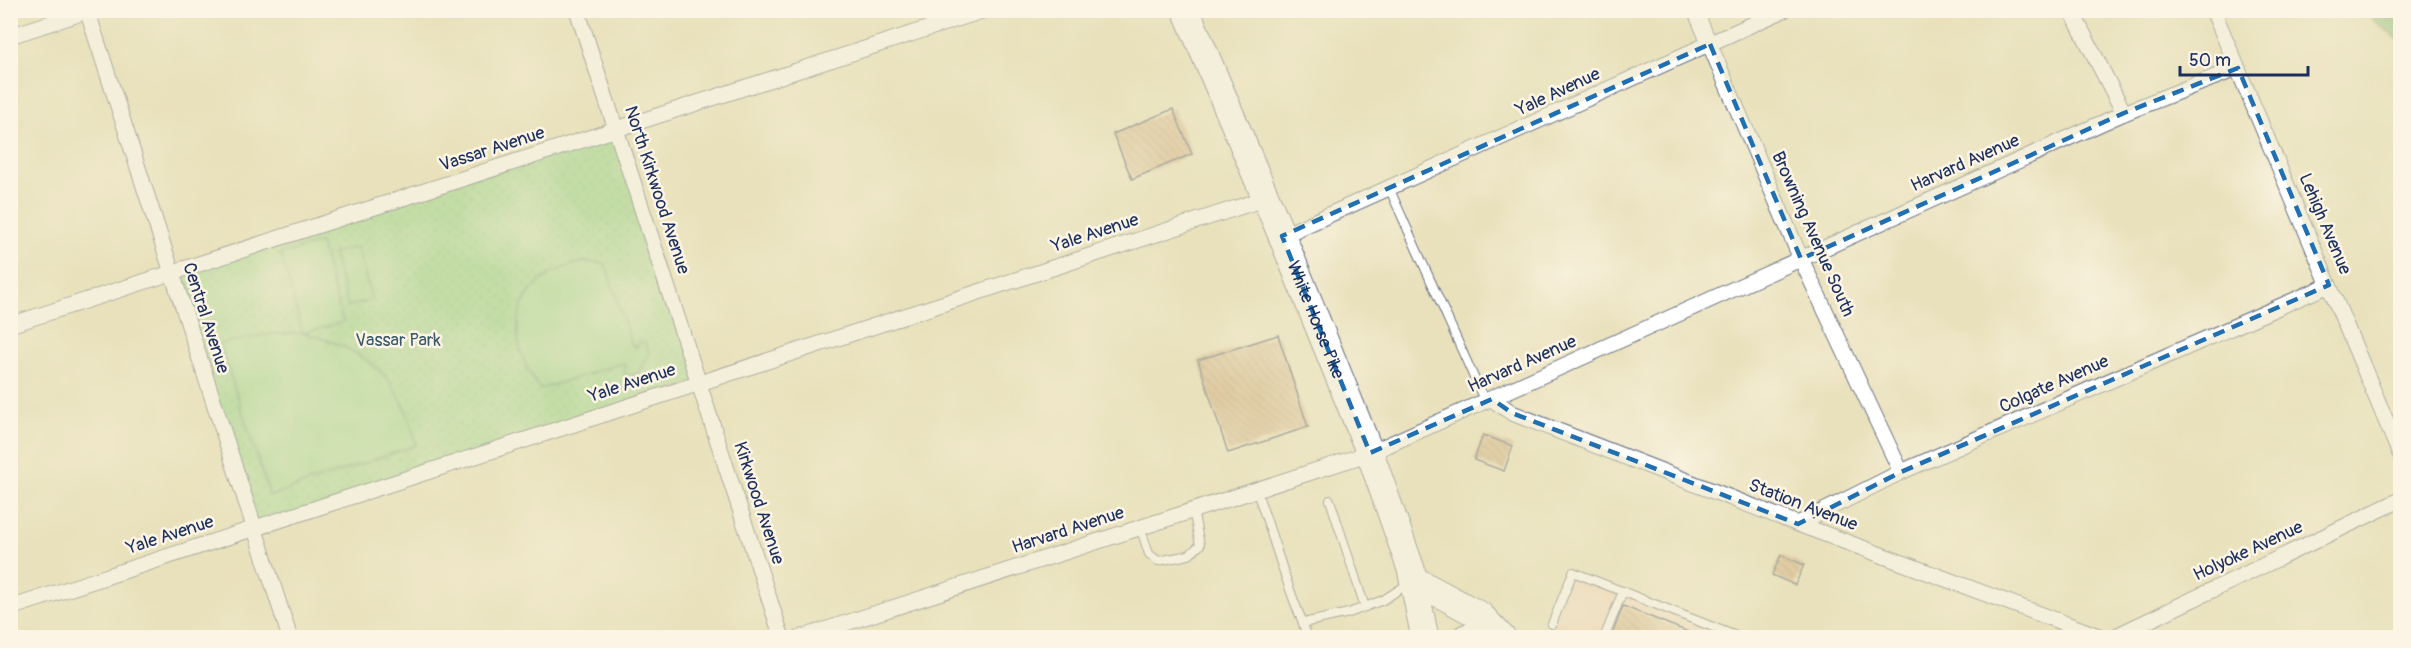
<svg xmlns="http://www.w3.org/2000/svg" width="2411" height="648" font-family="Pangolin,sans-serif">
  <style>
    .built { fill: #f3d4bf }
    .grass { fill: url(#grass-dots); stroke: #588376; stroke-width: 1.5 }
    .forest { fill: url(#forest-crowns); stroke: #4a746c; stroke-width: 1.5 }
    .pitch { fill: #95d78e; stroke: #588376; stroke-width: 1.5 }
    .building { fill: url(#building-back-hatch) }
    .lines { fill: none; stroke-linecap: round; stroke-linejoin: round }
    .lane-casing { stroke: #636d7f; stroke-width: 10 }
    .street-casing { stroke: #636d7f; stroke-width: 17 }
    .highway-casing { stroke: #636d7f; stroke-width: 29 }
    .lane { stroke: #fff; stroke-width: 8 }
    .street { stroke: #fff; stroke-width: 15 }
    .highway { stroke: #fff; stroke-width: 27 }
    .marked { fill: none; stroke: #1f6fb2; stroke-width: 4.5; stroke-dasharray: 12 8; stroke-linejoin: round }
    .labels { text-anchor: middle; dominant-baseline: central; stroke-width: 5; stroke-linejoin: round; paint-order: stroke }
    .street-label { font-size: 18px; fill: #1b2f5e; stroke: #fcf5e5 }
    .park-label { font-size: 18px; fill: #3a596a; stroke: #fcf5e5 }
  </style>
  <defs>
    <pattern id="grass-dots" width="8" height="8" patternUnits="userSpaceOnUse" patternTransform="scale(1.5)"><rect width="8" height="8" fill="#95d78e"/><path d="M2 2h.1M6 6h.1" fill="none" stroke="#80b97d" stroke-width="1.8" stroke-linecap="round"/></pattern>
    <pattern id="forest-crowns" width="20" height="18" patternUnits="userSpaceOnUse" patternTransform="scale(1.5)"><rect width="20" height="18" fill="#78b879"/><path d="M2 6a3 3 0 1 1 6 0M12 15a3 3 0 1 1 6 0" fill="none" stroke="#629666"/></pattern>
    <pattern id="building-back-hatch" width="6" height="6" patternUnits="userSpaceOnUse" patternTransform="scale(1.5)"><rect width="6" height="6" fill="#d5b184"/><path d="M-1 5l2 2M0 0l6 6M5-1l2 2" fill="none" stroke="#ac906f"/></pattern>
  </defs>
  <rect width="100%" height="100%" fill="#fcf5e5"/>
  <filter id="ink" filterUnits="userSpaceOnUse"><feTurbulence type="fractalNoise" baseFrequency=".0167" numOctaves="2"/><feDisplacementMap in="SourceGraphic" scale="12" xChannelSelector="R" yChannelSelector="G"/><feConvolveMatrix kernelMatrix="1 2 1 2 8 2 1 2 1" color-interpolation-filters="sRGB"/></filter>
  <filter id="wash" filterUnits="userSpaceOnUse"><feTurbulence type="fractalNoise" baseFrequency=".008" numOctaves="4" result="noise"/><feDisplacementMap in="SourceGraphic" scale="24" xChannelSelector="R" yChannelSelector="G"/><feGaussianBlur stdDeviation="1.35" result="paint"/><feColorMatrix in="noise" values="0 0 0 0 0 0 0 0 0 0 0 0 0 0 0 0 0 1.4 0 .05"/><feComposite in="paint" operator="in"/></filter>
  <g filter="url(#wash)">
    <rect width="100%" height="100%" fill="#e9e1bc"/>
    <polygon class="built" points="1573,572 1741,638 1535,638 1552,624"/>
    <polygon class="grass" points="616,129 699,381 255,527 170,273"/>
    <polygon class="forest" points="2362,11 2400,11 2400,41"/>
    <g class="pitch">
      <path d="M320 243 343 322 304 333C368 350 403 378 416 445L270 496 220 344 270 334 303 333 281 254Z"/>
      <polygon points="357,247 372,300 348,306 333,253"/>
      <path d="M583 262 605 263 632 345 636 348 640 342H645L649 354 637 374 624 375 626 367 623 363 540 389C500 335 513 277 583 262Z"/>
    </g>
    <g id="blocks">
      <g class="building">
        <polygon points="1173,109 1192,154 1132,179 1113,134"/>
        <polygon points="1278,335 1308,427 1228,453 1198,360"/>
        <polygon points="1483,435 1513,446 1504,471 1474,460"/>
        <polygon points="1781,555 1804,565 1795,585 1772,575"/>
        <polygon points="1623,606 1701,637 1700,638 1611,638"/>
      </g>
    </g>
  </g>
  <g filter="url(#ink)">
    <use href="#blocks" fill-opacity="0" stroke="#636d7f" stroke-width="1.5"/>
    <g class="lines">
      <defs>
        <g id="lane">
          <polyline points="1390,190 1485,402"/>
          <path d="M1256 490C1273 534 1284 580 1303 623L1349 613 1383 600 1408 584"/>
          <polyline points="1330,500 1365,607"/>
          <polyline points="1140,527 1149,554 1158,561 1189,555 1200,545 1193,510"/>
          <polyline points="1303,623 1307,638"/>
          <polyline points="1552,624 1573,572 1741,638"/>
          <polyline points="1604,638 1623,591"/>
        </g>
        <g id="street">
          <polyline points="87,10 290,638"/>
          <polyline points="577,10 782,638"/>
          <polyline points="1695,10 1801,259 1901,472"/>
          <polyline points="2071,10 2124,113"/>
          <polyline points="2213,10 2400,454"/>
          <polyline points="10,36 91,10"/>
          <polyline points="1282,236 1784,10"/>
          <polyline points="10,325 985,10"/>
          <polyline points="1492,399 1512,413 1798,524 2104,638"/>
          <polyline points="1798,524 1901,472 2329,285"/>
          <polyline points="10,608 1267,198"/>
          <polyline points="800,638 1370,453 2124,113 2238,68"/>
          <polyline points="2112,638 2400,500"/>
        </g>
        <g id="highway">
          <path id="s1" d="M1186 10 1282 236 1370 453 1411 569 1425 638"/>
          <polyline points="1414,580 1481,616 1502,638"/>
          <polyline points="1466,638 1476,635 1496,638"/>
        </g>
      </defs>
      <use href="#lane" class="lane-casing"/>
      <use href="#street" class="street-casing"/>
      <use href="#highway" class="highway-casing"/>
      <use href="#lane" class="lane"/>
      <use href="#street" class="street"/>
      <use href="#highway" class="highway"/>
    </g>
  </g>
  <path d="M0 0H2411V648H0ZM1710 44 1801 259 2124 113 2238 68 2329 285 1901 472 1798 524 1512 413 1492 399 1370 453 1282 236Z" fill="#e9e1bc" fill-opacity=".55" fill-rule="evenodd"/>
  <path class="marked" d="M1710 44 1801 259 2124 113 2238 68 2329 285 1901 472 1798 524 1512 413 1492 399 1370 453 1282 236Z"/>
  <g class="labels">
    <g class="street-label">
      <text transform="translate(1558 92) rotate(-25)">Yale Avenue</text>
      <text transform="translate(492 149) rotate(-18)">Vassar Avenue</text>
      <text transform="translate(1965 163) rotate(-24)">Harvard Avenue</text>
      <text transform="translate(657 190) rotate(72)">North Kirkwood Avenue</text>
      <text transform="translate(2325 224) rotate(67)">Lehigh Avenue</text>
      <text transform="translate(1095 233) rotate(-18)">Yale Avenue</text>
      <text transform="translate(1813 234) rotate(66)">Browning Avenue South</text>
      <text transform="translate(206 318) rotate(72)">Central Avenue</text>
      <text stroke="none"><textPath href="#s1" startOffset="336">White Horse Pike</textPath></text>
      <text transform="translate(1522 364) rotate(-24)">Harvard Avenue</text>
      <text transform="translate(632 383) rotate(-18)">Yale Avenue</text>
      <text transform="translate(2054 384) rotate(-24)">Colgate Avenue</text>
      <text transform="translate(759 503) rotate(72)">Kirkwood Avenue</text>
      <text transform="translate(1803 505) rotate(21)">Station Avenue</text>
      <text transform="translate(1068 530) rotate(-18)">Harvard Avenue</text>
      <text transform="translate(170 535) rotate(-18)">Yale Avenue</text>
      <text transform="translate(2248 551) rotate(-25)">Holyoke Avenue</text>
    </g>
    <g class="park-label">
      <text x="398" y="340">Vassar Park</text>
    </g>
  </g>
  <rect width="2411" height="648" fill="none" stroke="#fcf5e5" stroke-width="36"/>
  <path d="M2180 66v9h128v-9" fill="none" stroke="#1b2f5e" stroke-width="3"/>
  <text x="2189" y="66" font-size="18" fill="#1b2f5e" stroke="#fcf5e5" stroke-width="4.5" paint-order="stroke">50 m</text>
</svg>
